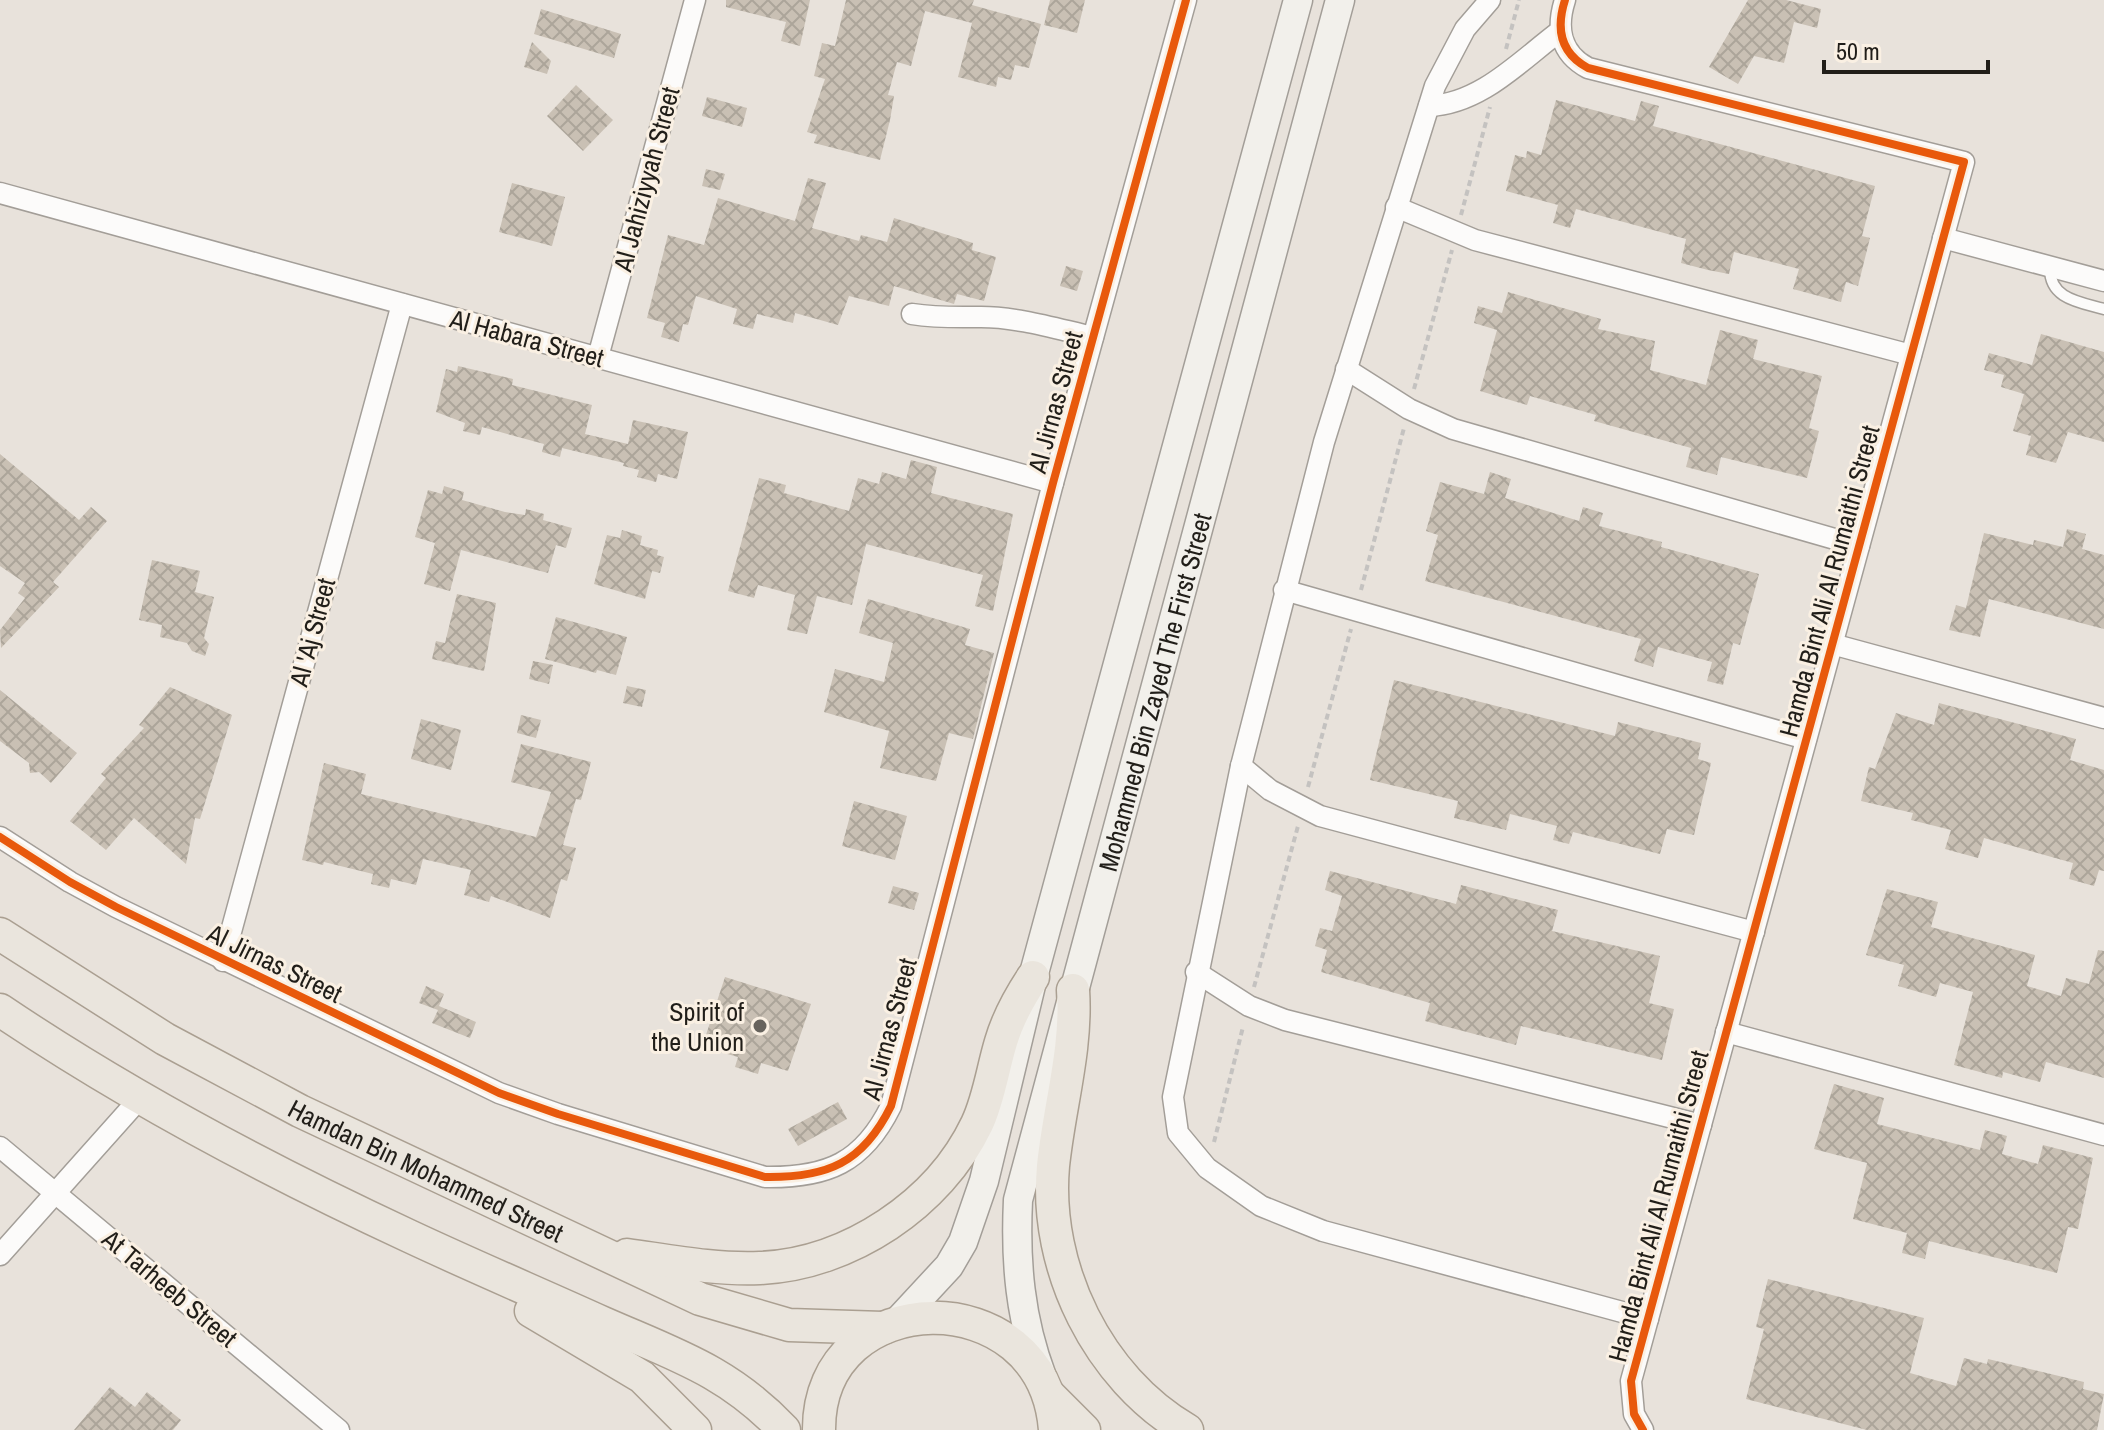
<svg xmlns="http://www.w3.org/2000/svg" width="2104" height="1430" font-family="'Archivo Narrow',sans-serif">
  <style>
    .building { fill: url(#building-cross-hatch) }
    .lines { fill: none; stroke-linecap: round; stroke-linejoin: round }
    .lane-casing { stroke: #a39e98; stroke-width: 13 }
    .street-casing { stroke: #a39e98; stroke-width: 23 }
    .secondary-casing { stroke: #a39e98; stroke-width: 31 }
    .primary-casing { stroke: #aa9f91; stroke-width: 35 }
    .path { stroke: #c4c2c0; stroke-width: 4; stroke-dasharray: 6 4; stroke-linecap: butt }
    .lane { stroke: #fcfbfa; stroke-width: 10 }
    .street { stroke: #fcfbfa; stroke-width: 20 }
    .secondary { stroke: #f2f0eb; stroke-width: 28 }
    .primary { stroke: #eae5dd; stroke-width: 32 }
    .cycleway-casing { stroke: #faf0e3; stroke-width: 13 }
    .cycleway { stroke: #e8590c; stroke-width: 8 }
    .poi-dot { fill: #67635d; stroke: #faf0e3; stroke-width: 3 }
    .labels { text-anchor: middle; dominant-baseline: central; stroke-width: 6; stroke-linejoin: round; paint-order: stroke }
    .street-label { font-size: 26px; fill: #211e19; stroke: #faf0e3 }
    .poi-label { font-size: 26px; fill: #211e19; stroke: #faf0e3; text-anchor: end }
  </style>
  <defs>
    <pattern id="building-cross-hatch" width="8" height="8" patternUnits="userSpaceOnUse" patternTransform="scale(2)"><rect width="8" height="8" fill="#c9c0b4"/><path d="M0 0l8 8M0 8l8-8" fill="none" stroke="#aca59a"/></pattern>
  </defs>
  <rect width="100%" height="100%" fill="#e8e2db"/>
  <g class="building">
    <polygon points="726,0 810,0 800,46 781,41 786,22 726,7"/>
    <polygon points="846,0 974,0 972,5 1041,24 1029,68 1015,65 1011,80 998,77 996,87 958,77 972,23 925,11 911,66 897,62 888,95 894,96 890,120 880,160 814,143 817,135 807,132 825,79 814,76 822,43 835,46"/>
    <polygon points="1050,0 1085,0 1077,33 1044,25"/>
    <polygon points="1748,0 1786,0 1821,9 1817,28 1794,22 1784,63 1754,56 1738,84 1709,67"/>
    <polygon points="541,9 621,34 614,58 534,34"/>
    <polygon points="532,42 551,61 547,74 524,67"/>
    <polygon points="576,85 613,120 583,151 547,116"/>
    <polygon points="707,97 747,108 742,127 702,116"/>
    <polygon points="1556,100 1635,121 1641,101 1659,106 1653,126 1875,186 1862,236 1870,238 1858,286 1846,282 1841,302 1793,289 1799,269 1734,252 1729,274 1708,270 1681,263 1686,239 1576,209 1570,228 1553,223 1558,205 1506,191 1515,155 1526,158 1527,151 1541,155"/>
    <polygon points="706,169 725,174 720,190 702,186"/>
    <polygon points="808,178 826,183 812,228 859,241 861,235 887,242 894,218 973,243 972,250 996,257 984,301 957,294 954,304 894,286 889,306 849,296 838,325 795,313 793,323 757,314 753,329 733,324 737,309 696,296 688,325 683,324 679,342 661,337 665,323 647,318 668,235 704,245 718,198 795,221"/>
    <polygon points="512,183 565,197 552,246 499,232"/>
    <polygon points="1066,266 1083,271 1077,291 1060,286"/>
    <polygon points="1508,292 1601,319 1598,329 1655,341 1650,370 1706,385 1720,330 1758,340 1753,359 1822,376 1809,428 1819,431 1807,478 1721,457 1717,475 1686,467 1691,448 1594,421 1596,415 1530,396 1527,405 1480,391 1497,330 1474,323 1478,306 1502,313"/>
    <polygon points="2041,334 2104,352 2104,442 2068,432 2056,463 2026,455 2031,436 2013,431 2024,394 2001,387 2004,375 1984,370 1989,353 2032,365"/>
    <polygon points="458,366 513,379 512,385 592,405 585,434 628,444 633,420 688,432 677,479 658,474 656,482 637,477 639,470 623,466 624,463 562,448 560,457 542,452 544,444 482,427 480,435 463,431 465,423 436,412 446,369 457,372"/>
    <polygon points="0,454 79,520 91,507 107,521 53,582 59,587 1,648 0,630 25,598 18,593 25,583 0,566"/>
    <polygon points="911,460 937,467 931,493 1013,514 993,611 975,606 983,575 866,544 852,605 817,596 807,634 787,630 795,595 758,585 754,598 728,591 759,478 786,485 784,493 849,511 858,478 879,484 882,472 906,479"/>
    <polygon points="1490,472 1511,479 1505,498 1579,521 1583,507 1603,513 1599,526 1662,542 1661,547 1759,574 1740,645 1733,643 1723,685 1707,681 1712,662 1658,647 1653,667 1634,661 1641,639 1425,581 1438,535 1426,531 1440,482 1484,494"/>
    <polygon points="444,486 464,492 462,500 505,512 525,515 526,509 544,514 543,520 572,528 566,548 556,545 548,573 461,550 450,591 424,584 435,543 415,537 428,490 442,494"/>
    <polygon points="2067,529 2086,534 2082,549 2104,555 2104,629 1989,599 1980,637 1949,630 1956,605 1966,608 1984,533 2033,545 2034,540 2063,547"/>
    <polygon points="622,530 642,536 640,545 658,550 657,555 664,557 660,573 652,571 645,599 594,584 607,535 620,538"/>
    <polygon points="152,560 200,571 195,592 214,597 204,638 209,644 205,656 192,651 187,643 160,637 162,625 139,620"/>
    <polygon points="457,594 496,603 484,671 432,659 436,641 445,643"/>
    <polygon points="868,599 970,629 965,645 994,653 973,739 949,733 936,781 880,768 889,731 824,712 835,669 884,682 893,643 859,633"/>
    <polygon points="556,617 627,637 616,675 597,670 596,673 545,659"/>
    <polygon points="533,661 553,665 549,684 529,679"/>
    <polygon points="1394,680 1615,736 1618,722 1701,743 1698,759 1711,763 1694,835 1667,829 1660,854 1573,832 1569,844 1553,840 1557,826 1510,814 1506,830 1454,818 1458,801 1370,780"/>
    <polygon points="627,686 646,690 642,707 623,703"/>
    <polygon points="170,687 232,715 200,819 195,818 186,864 134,818 106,850 70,821 106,778 101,774 144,728 139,725"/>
    <polygon points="0,690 77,753 51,783 39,772 30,773 29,763 0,741"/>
    <polygon points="1939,703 2076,739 2070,760 2104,770 2104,871 2099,870 2094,886 2069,879 2073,863 1984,838 1978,858 1945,849 1951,830 1911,820 1913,813 1861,801 1869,767 1875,769 1896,713 1934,725"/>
    <polygon points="521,715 541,720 536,738 517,733"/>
    <polygon points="421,719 461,730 451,770 411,759"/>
    <polygon points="521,744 591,762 581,800 576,799 563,845 576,848 567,881 561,879 550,918 491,896 489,902 464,895 471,870 423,859 416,885 391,879 389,888 371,884 373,874 324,862 323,865 302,860 324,763 366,774 361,794 536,837 551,792 511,782"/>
    <polygon points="854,801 907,816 895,860 842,846"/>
    <polygon points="1330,871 1456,904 1461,885 1558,910 1552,931 1660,956 1649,1003 1674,1009 1662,1060 1521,1026 1516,1045 1425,1021 1430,1003 1321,972 1327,950 1315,946 1320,928 1332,931 1342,896 1325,890"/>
    <polygon points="893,886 919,893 914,910 888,903"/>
    <polygon points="1887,889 1938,902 1931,927 2035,955 2027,986 2061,996 2066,978 2089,984 2098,950 2104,951 2104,1078 2046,1062 2040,1082 2003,1072 2002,1078 1954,1065 1973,992 1940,983 1936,997 1898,986 1904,965 1866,955"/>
    <polygon points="725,977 811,1004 788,1071 761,1063 758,1074 735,1067 738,1057 702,1047"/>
    <polygon points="426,986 444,994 439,1006 476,1022 470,1038 432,1023 438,1010 419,1003"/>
    <polygon points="1834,1084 1884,1098 1877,1124 1980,1150 1985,1130 2007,1136 2002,1154 2038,1164 2043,1145 2093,1158 2078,1229 2068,1227 2057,1273 1929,1241 1925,1259 1902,1253 1907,1233 1853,1219 1867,1163 1814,1149"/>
    <polygon points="838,1102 847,1119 798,1146 788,1129"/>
    <polygon points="1768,1279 1924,1318 1910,1373 1956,1386 1964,1358 1987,1364 1988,1359 2084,1382 2083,1389 2104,1394 2097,1430 1867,1430 1746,1399 1764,1329 1756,1327"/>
    <polygon points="110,1387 135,1407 147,1392 181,1420 173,1430 74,1430"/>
  </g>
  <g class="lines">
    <defs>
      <path id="lane" d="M2050 267C2049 299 2079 302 2104 309"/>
      <g id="street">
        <polyline points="1490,0 1465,29 1435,86 1324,442 1241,766 1173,1097 1178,1133 1207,1168 1261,1206 1323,1231 1648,1319"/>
        <path d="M1565 0C1556 28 1560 53 1588 68L1964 162 1631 1381 1634 1414 1643 1430"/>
        <path d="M1429 106C1481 104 1521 60 1560 31"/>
        <polyline points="0,193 1053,483"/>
        <polyline points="1396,207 1475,240 1911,355"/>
        <polyline points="1943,238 2104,281"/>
        <path d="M912 314C938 318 955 317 981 317 1018 317 1057 329 1093 337"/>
        <polyline points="598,357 695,0"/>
        <polyline points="1346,369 1409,409 1453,429 1859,546"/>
        <polyline points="1284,590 1806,739"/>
        <polyline points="1832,644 2104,718"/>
        <polyline points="1241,766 1270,790 1320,816 1754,932"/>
        <path d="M0 837 70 882 116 907 499 1093 558 1114 765 1177C827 1178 863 1163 891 1106L1053 483 1186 0"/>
        <polyline points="223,961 402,304"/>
        <polyline points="1196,972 1249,1006 1285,1020 1701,1125"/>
        <polyline points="1726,1032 2104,1135"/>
        <polyline points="0,1147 339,1430"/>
        <polyline points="0,1255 141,1097"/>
      </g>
      <g id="secondary">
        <polyline points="898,1321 949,1266 963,1242 984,1181 1033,977 1298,0"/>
        <path id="s1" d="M1042 1377C1020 1319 1015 1262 1018 1200L1340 0"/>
      </g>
      <g id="primary">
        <path id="s2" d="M0 934 165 1039 300 1111 700 1299 789 1325 883 1328"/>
        <path d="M1073 990C1077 1050 1059 1107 1053 1166 1044 1268 1098 1378 1187 1430"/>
        <path d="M0 1010C129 1097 269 1171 409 1236 473 1266 539 1294 603 1323 676 1355 728 1371 784 1430"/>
        <path d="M627 1255C670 1261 716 1270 760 1268 849 1264 939 1204 977 1124 989 1099 993 1068 1001 1042 1008 1018 1019 998 1033 977"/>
        <polyline points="531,1311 642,1377 695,1430"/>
        <polyline points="1049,1395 1084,1430"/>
        <path d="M819 1430C818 1283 1044 1278 1055 1430"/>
      </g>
    </defs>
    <use href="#lane" class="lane-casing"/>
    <use href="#street" class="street-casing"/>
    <use href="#secondary" class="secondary-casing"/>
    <use href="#primary" class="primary-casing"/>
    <g class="path">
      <polyline points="1506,49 1519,0"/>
      <polyline points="1461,215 1490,107"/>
      <polyline points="1414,389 1452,250"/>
      <polyline points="1361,590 1404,428"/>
      <polyline points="1308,787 1351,629"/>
      <polyline points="1254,987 1298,826"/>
      <polyline points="1214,1142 1243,1027"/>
    </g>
    <use href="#lane" class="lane"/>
    <use href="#street" class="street"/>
    <use href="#secondary" class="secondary"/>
    <use href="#primary" class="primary"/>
    <defs>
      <g id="cycleway">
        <path d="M1565 0C1556 28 1560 53 1588 68L1964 162 1631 1381 1634 1414 1643 1430"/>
        <path d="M0 837 70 882 116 907 499 1093 558 1114 765 1177C827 1178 863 1163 891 1106L1053 483 1186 0"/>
      </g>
    </defs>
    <use href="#cycleway" class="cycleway-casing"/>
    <use href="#cycleway" class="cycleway"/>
  </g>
  <circle class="poi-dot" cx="760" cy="1026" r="8"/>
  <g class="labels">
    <g class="street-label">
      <text transform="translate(646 179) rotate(-75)">Al Jahiziyyah Street</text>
      <text transform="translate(527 338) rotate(15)">Al Habara Street</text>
      <text transform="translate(1055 402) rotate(-75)">Al Jirnas Street</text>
      <text transform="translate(1829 581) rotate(-75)">Hamda Bint Ali Al Rumaithi Street</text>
      <text transform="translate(312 632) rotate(-75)">Al 'Aj Street</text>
      <text stroke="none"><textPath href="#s1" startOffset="706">Mohammed Bin Zayed The First Street</textPath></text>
      <text transform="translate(275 963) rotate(26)">Al Jirnas Street</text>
      <text transform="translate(889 1029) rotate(-75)">Al Jirnas Street</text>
      <text stroke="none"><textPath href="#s2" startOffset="488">Hamdan Bin Mohammed Street</textPath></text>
      <text transform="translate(1658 1206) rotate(-75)">Hamda Bint Ali Al Rumaithi Street</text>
      <text transform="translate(170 1288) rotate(40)">At Tarheeb Street</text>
    </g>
    <g class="poi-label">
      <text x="744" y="1011">Spirit of<tspan x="744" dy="30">the Union</tspan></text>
    </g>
  </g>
  <path d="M1824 60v12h164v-12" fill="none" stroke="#211e19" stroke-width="4"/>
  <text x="1836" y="60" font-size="24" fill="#211e19" stroke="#faf0e3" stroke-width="6" paint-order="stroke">50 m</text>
</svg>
